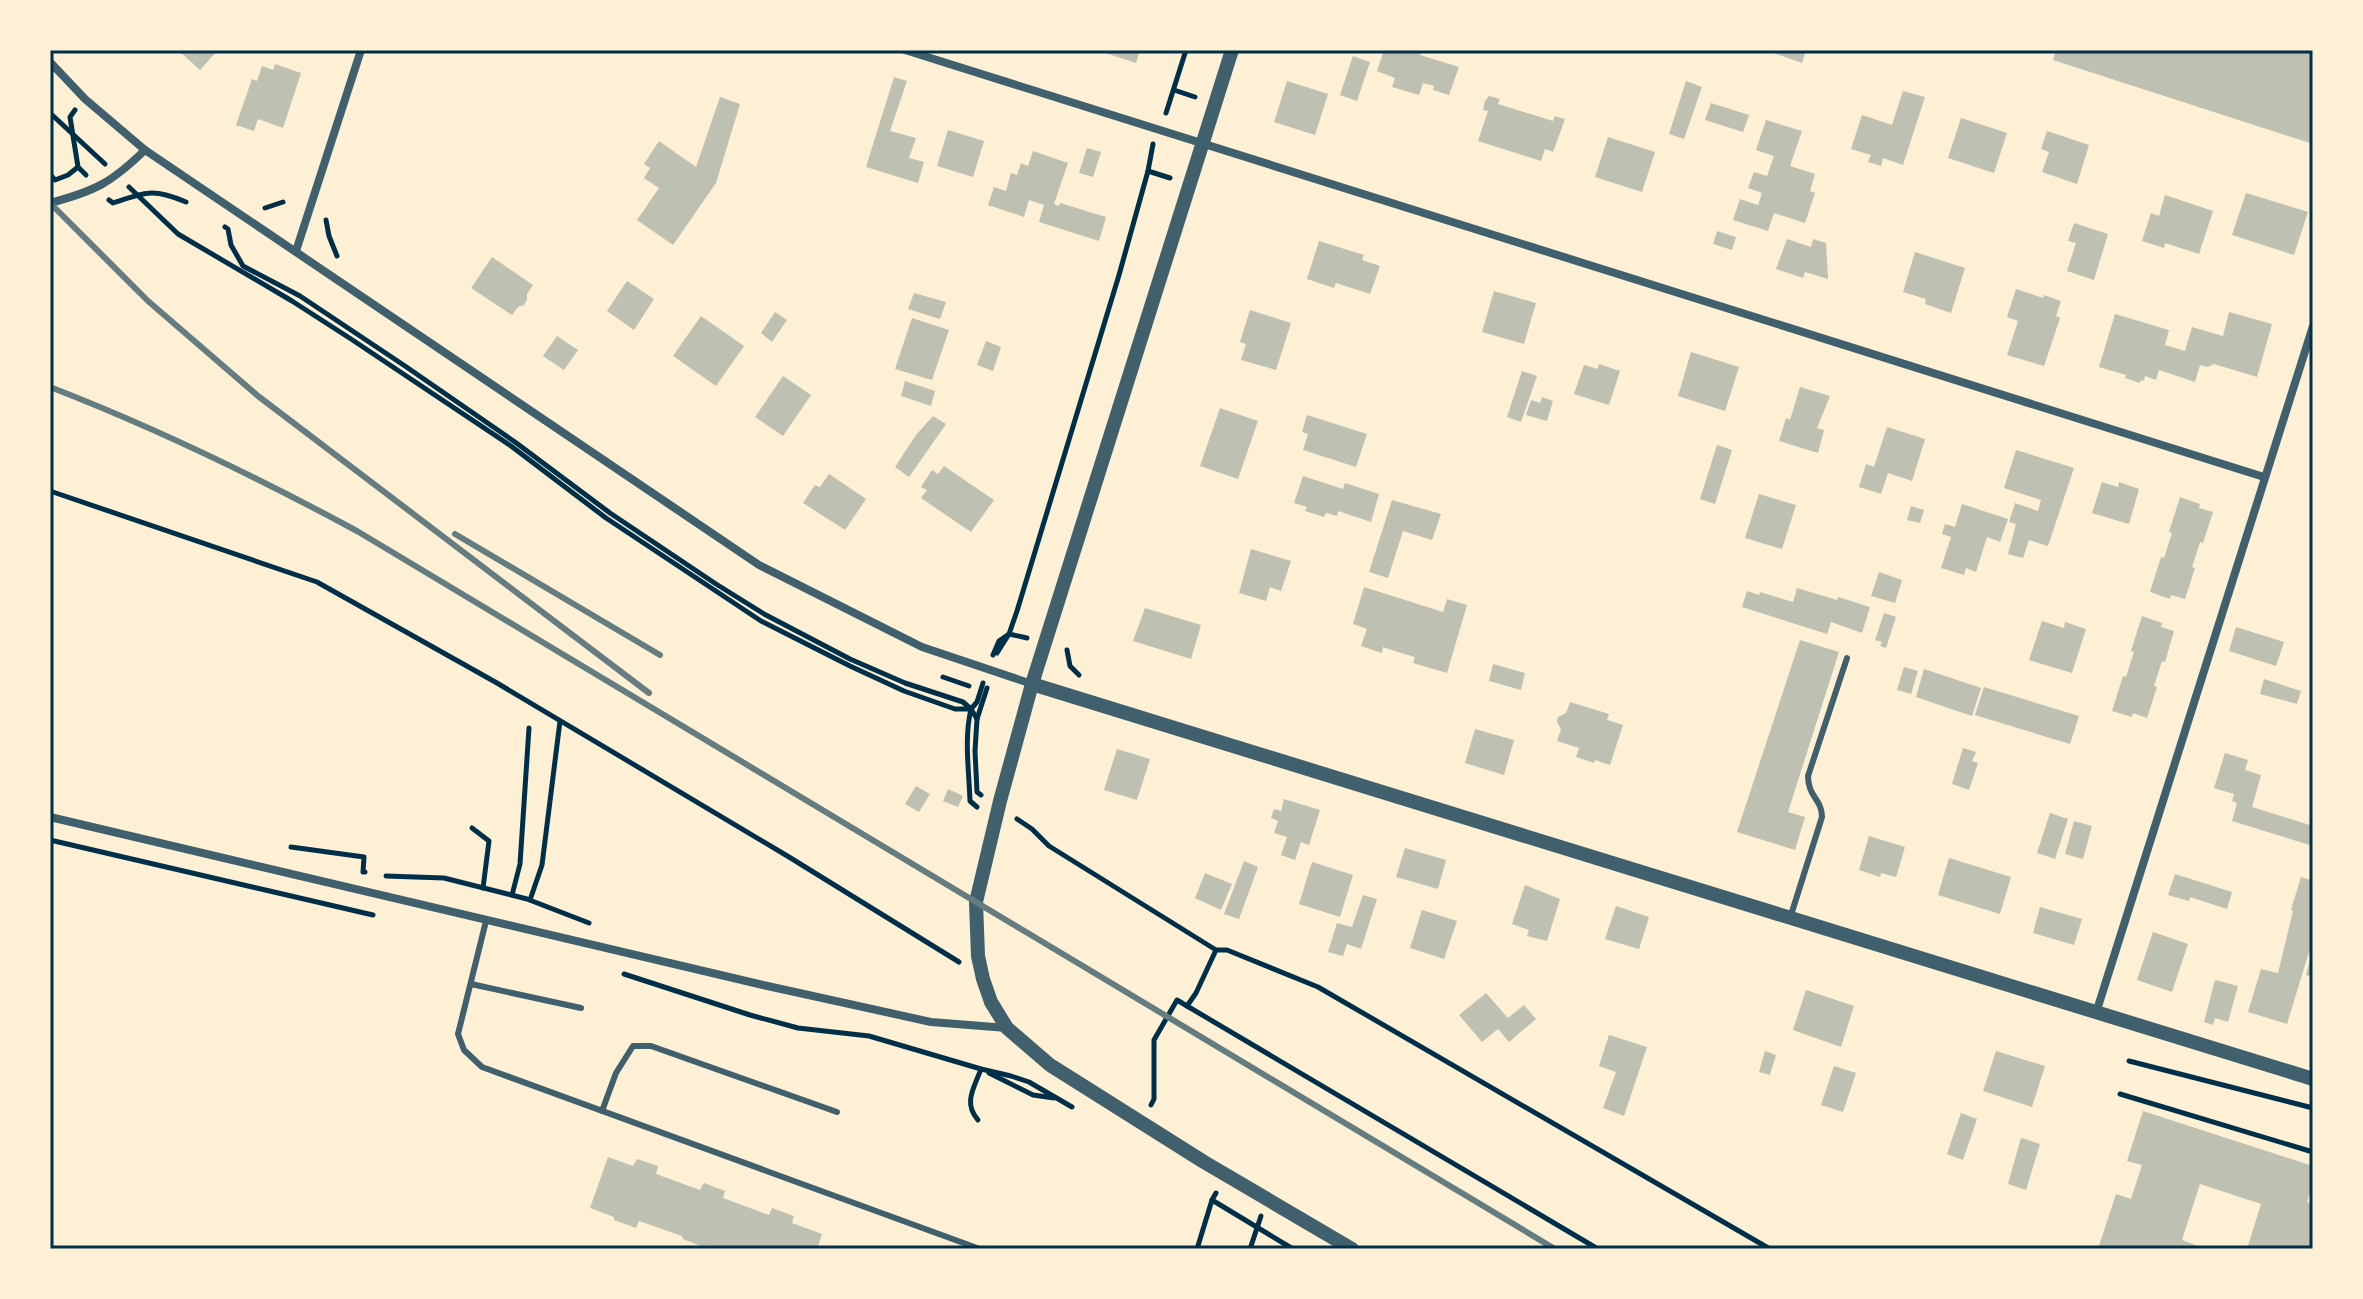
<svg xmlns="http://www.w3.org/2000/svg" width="2363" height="1299" font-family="Mulish,sans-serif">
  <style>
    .building { fill: #bec0b2 }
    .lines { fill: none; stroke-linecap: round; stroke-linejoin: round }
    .path { stroke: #003049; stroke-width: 5 }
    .service { stroke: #3f606c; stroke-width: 6 }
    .minor { stroke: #3f606c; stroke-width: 8 }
    .tertiary { stroke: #3f606c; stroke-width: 14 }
    .rail { stroke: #657d81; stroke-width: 6 }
    .neatline { fill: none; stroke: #003049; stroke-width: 3 }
  </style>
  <rect width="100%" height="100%" fill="#fdf0d5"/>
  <g class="building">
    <polygon points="178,50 218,50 200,70"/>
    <polygon points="1096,50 1140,50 1136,63"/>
    <polygon points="1384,50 1422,50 1420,55 1459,67 1449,95 1433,90 1434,86 1423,83 1419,95 1392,87 1395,78 1377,71"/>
    <polygon points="1765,50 1806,50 1802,63"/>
    <polygon points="2056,50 2313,50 2313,144 2053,60"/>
    <polygon points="1353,56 1370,62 1357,101 1340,95"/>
    <polygon points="275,64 301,73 283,128 258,119 254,131 236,125 252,79 257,81 262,66 273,70"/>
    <polygon points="894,77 907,81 890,131 916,138 909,158 924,162 918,183 866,167"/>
    <polygon points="1287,81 1328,94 1315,135 1274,122"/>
    <polygon points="1686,81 1702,87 1684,139 1669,134"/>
    <polygon points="1903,91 1925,97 1903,165 1883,158 1881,166 1868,162 1871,155 1851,149 1862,115 1892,125"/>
    <polygon points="1489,96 1500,99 1498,104 1553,121 1555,116 1565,119 1553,152 1545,149 1541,161 1478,141 1488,111 1483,110 1485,101"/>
    <polygon points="720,97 740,104 716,183 673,245 637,220 659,188 644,178 650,168 644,164 659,141 696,167"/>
    <polygon points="1711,103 1749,115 1743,132 1705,120"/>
    <polygon points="1961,118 2007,133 1994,173 1948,158"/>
    <polygon points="1766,120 1802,131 1790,166 1815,174 1810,191 1815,193 1805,223 1774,213 1768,231 1733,220 1740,199 1758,205 1762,193 1748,188 1754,172 1767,176 1774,156 1756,150"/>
    <polygon points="948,130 984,141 973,177 937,166"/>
    <polygon points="2047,131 2089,145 2077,184 2042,172 2049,152 2041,149"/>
    <polygon points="1608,137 1655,152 1642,192 1595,177"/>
    <polygon points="1087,148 1101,152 1093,177 1079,173"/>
    <polygon points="1033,151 1068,163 1054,204 1059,206 1060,203 1106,217 1099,241 1039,222 1044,205 1029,200 1024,217 988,205 994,187 1006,191 1011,173 1017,175 1021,163 1028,166"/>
    <polygon points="2246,193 2308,212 2294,255 2232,235"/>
    <polygon points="2165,195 2213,211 2199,254 2165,243 2164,248 2142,241 2151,213 2159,216"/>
    <polygon points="2074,223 2108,234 2094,280 2067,271 2076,243 2068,241"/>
    <polygon points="1717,231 1736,237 1732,250 1713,244"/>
    <polygon points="1787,239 1811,247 1813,239 1826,243 1828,279 1805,272 1803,278 1776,269"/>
    <polygon points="1319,241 1364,255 1362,260 1380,266 1370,294 1336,283 1334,288 1307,279"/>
    <polygon points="1915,252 1965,268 1951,313 1925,304 1926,299 1903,292"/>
    <polygon points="492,257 533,285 527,294 527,300 524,305 518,307 512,315 471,288"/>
    <polygon points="627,281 654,299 634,330 607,311"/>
    <polygon points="2016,289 2043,298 2044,295 2061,301 2056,316 2060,318 2044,366 2007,355 2018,321 2007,317"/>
    <polygon points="1494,291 1536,303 1524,344 1482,332"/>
    <polygon points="914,293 946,302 940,319 908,309"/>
    <polygon points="1250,310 1291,323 1276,370 1241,360 1246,344 1240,342"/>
    <polygon points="775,312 787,320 772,342 761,333"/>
    <polygon points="2229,312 2272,324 2257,377 2214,364 2208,367 2200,365 2195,382 2159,370 2156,380 2145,376 2144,381 2141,380 2140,383 2125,378 2126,375 2099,367 2115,314 2169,330 2165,345 2185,351 2192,327 2223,336"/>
    <polygon points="701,316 744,346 716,386 673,356"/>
    <polygon points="912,318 949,330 932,380 895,369"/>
    <polygon points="557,336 578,350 564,370 543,356"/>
    <polygon points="986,341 1001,347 993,371 977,365"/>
    <polygon points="1691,352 1739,367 1725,411 1678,396"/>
    <polygon points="1599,364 1620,371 1609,405 1574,394 1584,365 1598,369"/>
    <polygon points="1522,371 1537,376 1521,422 1507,417"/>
    <polygon points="783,376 811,395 783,436 755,417"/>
    <polygon points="905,381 935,391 931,406 901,396"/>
    <polygon points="1800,387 1830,396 1817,428 1824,430 1818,453 1779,441 1786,418 1790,420"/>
    <polygon points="1542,397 1553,401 1547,421 1526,415 1531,400 1540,403"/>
    <polygon points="1220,408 1258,421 1238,479 1200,466"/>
    <polygon points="1307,415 1367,434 1356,467 1303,450 1308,434 1302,432"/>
    <polygon points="933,416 946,424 909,477 895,467 916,435"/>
    <polygon points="1887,427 1925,439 1912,481 1888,473 1881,494 1859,487 1866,464 1874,467"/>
    <polygon points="1717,445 1732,450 1715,504 1700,499"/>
    <polygon points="2016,450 2074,468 2048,546 2029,540 2023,558 2008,554 2016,524 2009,522 2015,503 2038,511 2041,500 2004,488"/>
    <polygon points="944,466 994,500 971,532 921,498 927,490 921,487 932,470 938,474"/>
    <polygon points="829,474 866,499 845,530 803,503 815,485 820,487"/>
    <polygon points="1303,476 1343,489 1345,483 1379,494 1371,522 1338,511 1337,516 1326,513 1324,517 1305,511 1307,507 1294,503"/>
    <polygon points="2102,482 2118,487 2119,482 2139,489 2129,524 2092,513"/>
    <polygon points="1759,494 1796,505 1782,549 1745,538"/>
    <polygon points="2180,497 2200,504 2199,508 2213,512 2203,543 2200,542 2196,555 2192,567 2195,568 2185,599 2171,595 2170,599 2150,592 2161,557 2164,558 2172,533 2169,532"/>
    <polygon points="1392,500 1441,514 1432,540 1403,531 1388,578 1369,572"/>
    <polygon points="1962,504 2008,519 2000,542 1987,537 1976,572 1966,568 1964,575 1941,568 1951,537 1942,534 1945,524 1955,527"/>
    <polygon points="1911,506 1924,510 1920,523 1907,520"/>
    <polygon points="1251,549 1291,561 1281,591 1270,587 1266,601 1239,593"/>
    <polygon points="1879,572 1902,580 1895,603 1871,596"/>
    <polygon points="1364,587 1443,612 1447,599 1467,605 1447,673 1413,663 1415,657 1398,652 1383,647 1382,653 1361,646 1367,629 1353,624"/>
    <polygon points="1797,588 1837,600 1838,597 1870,607 1862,633 1831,622 1827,634 1742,607 1747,591 1759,595 1760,592 1793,602"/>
    <polygon points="1145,608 1201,625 1191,659 1133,641"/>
    <polygon points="1884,613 1896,617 1886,648 1880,646 1882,642 1875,640"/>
    <polygon points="2142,616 2162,623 2161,627 2174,631 2165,662 2162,661 2154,686 2157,687 2147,718 2133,713 2132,717 2112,711 2123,676 2126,677 2134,652 2131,651"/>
    <polygon points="2042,621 2064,628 2065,622 2086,629 2072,673 2029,660"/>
    <polygon points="2236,627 2284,642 2276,666 2229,651"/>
    <polygon points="1800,640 1839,652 1788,812 1805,817 1795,850 1737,832"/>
    <polygon points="1493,664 1525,673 1521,690 1489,681"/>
    <polygon points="1904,667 1918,671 1911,694 1897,690"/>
    <polygon points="1924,669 1981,688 1972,716 1916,697"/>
    <polygon points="2264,679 2301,691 2297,704 2260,694"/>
    <polygon points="1984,687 2079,716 2070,744 1975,715"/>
    <polygon points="1570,702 1609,714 1607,720 1623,725 1610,765 1595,760 1594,763 1576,757 1579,748 1557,741 1561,729 1557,722 1558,717 1566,713"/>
    <polygon points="1475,729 1514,740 1504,775 1465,763"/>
    <polygon points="1963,748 1976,752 1972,761 1978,763 1969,790 1952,784"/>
    <polygon points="1117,749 1150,759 1137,800 1104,790"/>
    <polygon points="2225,753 2248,760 2245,770 2261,775 2252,807 2313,826 2313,846 2232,821 2237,803 2232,801 2234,794 2214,788"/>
    <polygon points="916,786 930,794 919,812 905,804"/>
    <polygon points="948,789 963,796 958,807 943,801"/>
    <polygon points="1284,799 1320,810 1309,845 1301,842 1295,860 1281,855 1287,837 1274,833 1278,821 1271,818 1274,809 1281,811"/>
    <polygon points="2050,813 2068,819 2055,859 2037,853"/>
    <polygon points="2074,821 2092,826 2083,859 2065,854"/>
    <polygon points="1869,836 1905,847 1896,877 1881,873 1880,877 1859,870"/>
    <polygon points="1405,848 1446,860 1438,889 1396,877"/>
    <polygon points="1949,858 2011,877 2000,914 1938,895"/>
    <polygon points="1244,861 1258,867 1239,919 1224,914"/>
    <polygon points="1312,862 1353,875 1340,917 1299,904"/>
    <polygon points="1205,873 1232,884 1221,910 1195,898"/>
    <polygon points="2175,874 2232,892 2227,909 2190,897 2189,901 2168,895"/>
    <polygon points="2301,877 2313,881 2313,939 2287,1024 2248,1012 2261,969 2278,973 2293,911 2291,910"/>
    <polygon points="1525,885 1560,899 1547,941 1527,936 1529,930 1512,924"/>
    <polygon points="1363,895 1377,899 1361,949 1347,944 1343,956 1328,952 1337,923 1352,927"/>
    <polygon points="1616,906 1649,917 1639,949 1605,939"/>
    <polygon points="2040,907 2082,919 2074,945 2033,933"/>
    <polygon points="1422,910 1457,921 1444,959 1410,948"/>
    <polygon points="2153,932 2188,944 2172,992 2137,980"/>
    <polygon points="2312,952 2313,952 2313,977 2306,975"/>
    <polygon points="2215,980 2238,986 2228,1022 2215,1018 2213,1025 2204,1022"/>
    <polygon points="1806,990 1854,1006 1841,1047 1793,1030"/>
    <polygon points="1486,993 1508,1018 1524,1005 1536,1019 1509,1042 1498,1029 1482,1042 1459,1015"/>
    <polygon points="1609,1035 1647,1047 1624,1116 1603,1108 1616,1072 1599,1066"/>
    <polygon points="1765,1051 1776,1055 1770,1075 1759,1072"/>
    <polygon points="1996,1051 2045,1066 2032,1107 1983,1091"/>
    <polygon points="1834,1066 1856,1073 1843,1112 1821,1105"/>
    <polygon points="2143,1111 2313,1166 2313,1183 2307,1202 2313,1204 2313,1249 2247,1249 2261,1204 2200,1184 2182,1240 2206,1249 2098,1249 2116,1194 2131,1199 2142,1165 2127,1161"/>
    <polygon points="1961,1113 1977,1119 1963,1160 1947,1154"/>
    <polygon points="2021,1138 2040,1144 2026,1190 2008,1184"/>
    <polygon points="608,1157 633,1166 637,1159 658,1166 656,1174 700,1190 704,1183 725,1191 723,1198 769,1215 772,1208 794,1216 792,1223 822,1234 817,1249 718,1249 707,1245 706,1248 683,1239 682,1236 639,1221 636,1228 614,1220 614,1217 590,1208"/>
  </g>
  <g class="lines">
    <g class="path">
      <polyline points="1174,90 1195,97"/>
      <polyline points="75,110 70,117 78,167 86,175"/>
      <polyline points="50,113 105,164"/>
      <polyline points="1166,113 1186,50"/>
      <polyline points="1148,171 1170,178"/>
      <polyline points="50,174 55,180 68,175 78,167"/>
      <polyline points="129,187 178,234 292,301 351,339 511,446 606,518 761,621 850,666 904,691 955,709 971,709 977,702 983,683"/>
      <path d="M109 200 113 203C146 192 153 188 186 202"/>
      <polyline points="265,208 283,202"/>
      <polyline points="326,220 329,236 337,256"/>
      <polyline points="225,227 228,229 231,245 243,266 300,296 405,366 515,442 610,513 716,584 764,614 850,659 905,683 963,702 971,709 977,719"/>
      <polyline points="50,491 317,582 497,683 789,857 959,962"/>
      <polyline points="1067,650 1070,666 1079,675"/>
      <polyline points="997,653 1009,634 1017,611 1119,275 1148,171 1153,144"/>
      <polyline points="993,655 999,641 1009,634 1027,638"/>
      <polyline points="943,677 969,686"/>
      <path d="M971 709C964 738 969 771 970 801L977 807"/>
      <polyline points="981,795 977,792 975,751 977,719 987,688"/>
      <polyline points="1017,819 1032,829 1049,846 1216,950 1227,950 1318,987 1770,1249"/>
      <polyline points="472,828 489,841 483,888"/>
      <polyline points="50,840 373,915"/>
      <polyline points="291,847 364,857 363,872 365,872"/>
      <polyline points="386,876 444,878 527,899 589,923"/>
      <polyline points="512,895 520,864 529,728"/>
      <polyline points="530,900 542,865 560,721"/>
      <polyline points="1216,950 1196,993 1187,1006 1598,1249"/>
      <polyline points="624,974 750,1015 798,1028 869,1036 981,1069 1011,1076 1029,1082 1072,1107"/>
      <polyline points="2129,1061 2313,1108"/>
      <polyline points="989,1073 1033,1095 1054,1098"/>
      <polyline points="2120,1094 2313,1152"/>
      <polyline points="1151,1105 1154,1099 1154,1040 1177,1000 1187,1006"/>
      <path d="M978 1120C963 1103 974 1088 981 1069"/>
      <polyline points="1216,1193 1212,1200 1293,1249"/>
      <polyline points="1197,1249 1212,1200"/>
      <polyline points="1250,1249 1261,1216"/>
    </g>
    <g class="service">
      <path d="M1791 915 1822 817C1822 799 1808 797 1808 776L1847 658"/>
      <polyline points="486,921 458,1034 464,1050 482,1067 980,1249"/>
      <polyline points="471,984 581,1008"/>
      <polyline points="602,1111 616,1073 633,1046 651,1046 837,1112"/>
    </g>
    <g class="minor">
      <polyline points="905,50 2264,477"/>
      <polyline points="50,62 85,99 145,150 759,565 922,647 1032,684"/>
      <path d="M50 203C95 191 111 183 145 150"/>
      <polyline points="296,251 361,50"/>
      <polyline points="50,817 763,985 931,1022 1007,1028"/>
      <polyline points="2096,1013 2313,326"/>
    </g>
    <g class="tertiary">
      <polyline points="1232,50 1032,684 1000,801 976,902 978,956 983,979 991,1002 1007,1028 1050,1065 1204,1162 1352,1249"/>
      <polyline points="1032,684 2313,1079"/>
    </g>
    <g class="rail">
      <polyline points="50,203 148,301 258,396 649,693"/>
      <path d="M50 387C156 428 257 477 357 531L1555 1249"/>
      <polyline points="455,534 660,655"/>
    </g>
  </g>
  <rect width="2363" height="1299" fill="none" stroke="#fdf0d5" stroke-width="104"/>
  <rect x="52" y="52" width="2259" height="1195" class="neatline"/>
</svg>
